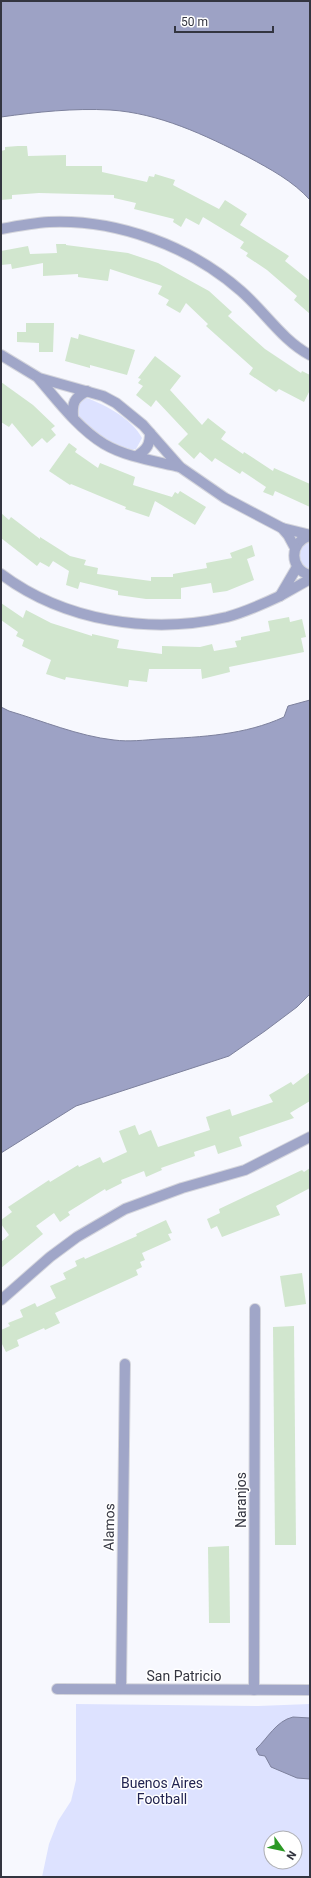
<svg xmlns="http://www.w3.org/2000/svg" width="311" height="1878" font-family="Roboto,sans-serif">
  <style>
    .green { fill: #dde2ff; fill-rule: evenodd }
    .water { fill: #9da2c5; stroke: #7d819d }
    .building { fill: #d1e6ce }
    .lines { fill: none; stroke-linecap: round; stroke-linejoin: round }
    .street-casing { stroke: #d4d5dc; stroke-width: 12 }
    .street { stroke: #a0a6c8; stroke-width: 10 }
    .labels { text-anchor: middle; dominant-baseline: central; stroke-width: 3; stroke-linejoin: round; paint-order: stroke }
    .street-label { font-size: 14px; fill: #333540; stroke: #fff }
    .park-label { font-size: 14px; fill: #222451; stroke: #fff }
  </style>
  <rect width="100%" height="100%" fill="#f7f8fe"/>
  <g class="green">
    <path d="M87 398C107 406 131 418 142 438L136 449C116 455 89 427 75 415L79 400Z"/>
    <path d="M310 540V569C301 566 293 554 302 546 304 544 307 542 310 540Z"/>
    <path d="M76 1704 258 1706 310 1704V1877H42L49 1844 58 1821 71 1801 76 1780ZM271 1838H295V1862H271Z"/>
  </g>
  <g class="water">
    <path d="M1 1H310V200C293 181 270 169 248 157 205 135 159 113 110 110 74 108 37 112 1 117Z"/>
    <path d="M310 700V994L297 1007 265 1031 229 1056 76 1106 1 1153V707L9 711C43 721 78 736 114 740 129 742 144 740 160 739 202 737 245 735 284 717L288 706Z"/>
    <path d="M293 1717 310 1718V1779L297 1778 271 1767 265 1756 259 1755 256 1749C268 1738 276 1721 293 1717Z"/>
  </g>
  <g class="building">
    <polygon points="18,146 27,146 28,156 66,155 66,166 102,166 102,172 147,182 149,176 154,177 155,174 175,180 173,185 219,209 225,200 247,214 240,225 289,256 285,261 310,281 310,314 294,300 297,296 267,270 246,256 248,253 240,248 244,242 203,217 199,225 186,218 181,227 173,222 174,219 134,209 136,203 114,198 114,195 39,193 12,195 12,199 1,200 1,151 5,150 5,147"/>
    <polygon points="56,244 66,244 66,245 128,253 158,263 209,291 232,312 228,316 265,349 301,373 302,371 310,375 310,390 304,402 279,389 276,392 249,374 253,368 206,326 208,324 186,303 180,313 166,305 169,300 158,294 162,286 110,269 108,281 78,277 78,274 43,276 43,263 12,269 11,264 1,265 1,251 28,246 30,254 57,253"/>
    <polygon points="26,323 54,323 53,352 39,352 39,343 17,342 17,332 26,332"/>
    <polygon points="79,334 135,350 127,375 90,365 90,368 65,361 71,337 78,339"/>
    <polygon points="155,356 181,376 170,390 202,425 208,418 226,432 221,439 243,454 244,452 273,471 274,468 310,484 310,507 275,491 273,496 263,492 266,487 242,471 240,474 215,458 212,462 200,452 194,459 178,444 188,434 156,400 151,407 136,395 143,386 138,383 141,379 138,378"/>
    <polygon points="1,382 33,405 55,426 51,429 56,435 47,443 42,438 32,447 12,423 9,427 1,422"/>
    <polygon points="69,443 77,449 75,452 98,468 100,463 135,477 133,485 172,497 175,492 178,494 180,491 206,507 195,525 155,501 149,517 125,509 126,507 71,484 70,485 49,471"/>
    <polygon points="1,513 9,520 11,517 40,539 40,537 70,556 86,560 84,565 98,568 97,574 151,581 151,577 173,577 173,574 207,568 206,563 232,558 230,553 252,545 255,556 247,559 254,580 227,591 213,593 211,583 181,588 181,599 146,599 118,595 118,591 80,582 78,589 66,585 69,571 53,561 49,567 40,562 37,566 1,538"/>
    <polygon points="1,603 23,618 26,610 51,623 92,636 92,634 119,640 117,648 162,654 162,646 200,647 212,644 214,651 237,647 235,641 241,640 241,637 270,631 268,621 289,617 290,622 302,619 306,637 301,638 304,652 229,667 230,672 202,679 201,669 149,669 147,682 129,680 128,687 66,677 65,680 46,674 51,660 22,646 24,640 16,636 18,632 1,620"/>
    <polygon points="310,1072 310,1101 290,1113 294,1118 239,1137 242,1146 218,1154 215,1145 194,1152 195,1156 161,1168 162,1170 146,1177 144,1171 121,1180 122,1183 106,1191 105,1189 68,1212 70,1215 60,1222 54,1213 36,1226 43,1234 1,1268 1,1242 9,1235 1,1224 1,1220 12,1212 8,1207 49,1180 50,1182 78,1165 79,1167 100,1157 103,1163 127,1152 119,1131 135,1125 139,1135 151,1130 158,1147 210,1130 206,1117 230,1109 232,1116 273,1102 269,1095 291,1082 293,1085"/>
    <polygon points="310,1168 310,1188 276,1206 280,1215 222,1237 217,1226 211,1229 207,1219 220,1213 219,1209 302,1170 304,1172"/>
    <polygon points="166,1220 172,1233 168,1234 171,1240 142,1253 145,1260 140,1262 142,1267 136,1270 138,1275 55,1313 60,1323 45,1330 44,1328 17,1340 19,1346 6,1352 1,1342 1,1330 10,1326 8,1323 23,1317 20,1310 35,1303 37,1307 56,1298 50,1286 66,1279 63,1273 77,1266 75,1261 84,1257 85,1259 137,1236 136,1234"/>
    <polygon points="302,1273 306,1304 285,1307 280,1276"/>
    <polygon points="294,1326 296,1545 275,1545 273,1327"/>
    <polygon points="229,1546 230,1623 209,1623 208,1547"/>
  </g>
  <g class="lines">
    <defs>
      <g id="street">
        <path d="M1 229C17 226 33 223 49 222 117 219 190 246 241 291 265 312 282 340 310 355"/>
        <polyline points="1,355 39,378 103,396 116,403 143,425 180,467 225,498 282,528"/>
        <path d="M39 379C58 401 78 428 104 444 126 457 155 461 180 467"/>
        <path d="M73 417C72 403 74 398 87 391"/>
        <path d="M137 456C147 449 150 445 150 433"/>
        <path d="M310 536C289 541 289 570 310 575"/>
        <polyline points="295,548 288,535 282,528 310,535"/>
        <polyline points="297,567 280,596 310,579"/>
        <path d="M1 574C64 621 151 635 227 617 245 612 263 604 280 596"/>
        <polyline points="1,1300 50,1257 77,1237 125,1209 182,1188 245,1170 310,1137"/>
        <polyline points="57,1689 310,1690"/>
        <polyline points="121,1689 125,1364"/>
        <polyline points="254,1690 255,1309"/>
      </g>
    </defs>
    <use href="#street" class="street-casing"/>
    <use href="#street" class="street"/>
  </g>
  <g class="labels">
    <g class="street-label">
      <text transform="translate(241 1500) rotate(-90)">Naranjos</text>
      <text transform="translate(109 1527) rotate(-89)">Alamos</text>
      <text x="184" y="1676">San Patricio</text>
    </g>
    <g class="park-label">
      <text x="162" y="1783">Buenos Aires<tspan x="162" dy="16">Football</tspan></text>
    </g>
  </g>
  <rect width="311" height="1878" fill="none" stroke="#333540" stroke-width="4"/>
  <g transform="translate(283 1850) rotate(123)"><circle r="19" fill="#ffffff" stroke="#adaeb3"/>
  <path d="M0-3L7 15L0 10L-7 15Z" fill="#2c9925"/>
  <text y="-6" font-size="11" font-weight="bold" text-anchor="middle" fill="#333540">N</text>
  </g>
  <path d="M175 26v6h98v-6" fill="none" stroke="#333540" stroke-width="2"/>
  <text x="181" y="26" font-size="12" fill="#333540" stroke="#ffffff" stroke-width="3" paint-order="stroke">50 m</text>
</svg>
